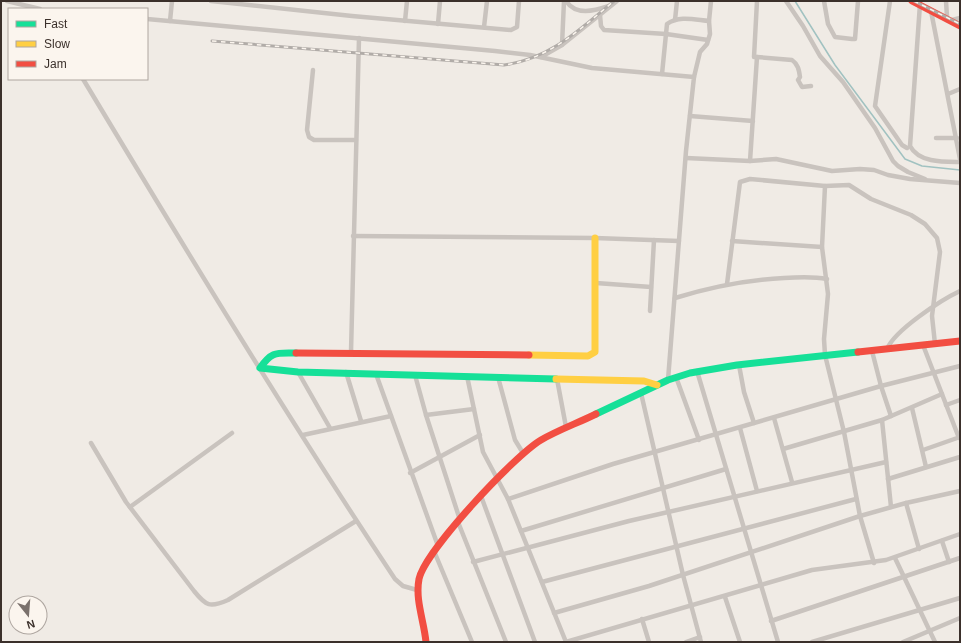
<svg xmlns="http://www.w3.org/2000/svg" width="961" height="643" font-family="Helvetica,sans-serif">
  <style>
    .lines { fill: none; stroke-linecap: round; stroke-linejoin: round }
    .stream { stroke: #a1c2c1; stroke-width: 1.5 }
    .street { stroke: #c9c3be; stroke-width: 4.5 }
    .fast { stroke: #16e098; stroke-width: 7 }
    .slow { stroke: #ffcf43; stroke-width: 7 }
    .jam { stroke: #f24e42; stroke-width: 7 }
    .rail-casing { stroke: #b1aca8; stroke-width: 3 }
    .rail { stroke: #fbf5ee; stroke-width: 1.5; stroke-dasharray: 4.5; stroke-linecap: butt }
  </style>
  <rect width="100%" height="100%" fill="#f0ebe5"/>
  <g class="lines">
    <polyline class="stream" points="795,1 835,65 905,159 922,166 960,170"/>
    <g class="street">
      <polyline points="7,1 40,9"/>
      <polyline points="211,1 352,16 511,30 517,27 519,1"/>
      <path d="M566 1C576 16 594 11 609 6"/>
      <polyline points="786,1 803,26 820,56 843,82 875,128 893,161 898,166 908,172 925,179"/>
      <polyline points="824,1 828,24 835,37 852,39 855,39 858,1"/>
      <polyline points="890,1 875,106 902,145 907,148"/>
      <polyline points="946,1 947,17"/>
      <path d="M920 4 910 146C919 163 944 162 960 162"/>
      <polyline points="931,11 960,159"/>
      <polyline points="600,15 601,26 604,30 666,34 708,40"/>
      <polyline points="147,19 495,51 530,55 592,68 694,77 686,151 668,380"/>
      <polyline points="675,20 677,1"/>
      <polyline points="952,20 960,18"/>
      <polyline points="170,21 172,1"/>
      <polyline points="405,21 407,1"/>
      <polyline points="438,24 440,1"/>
      <polyline points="484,27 487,1"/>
      <polyline points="562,45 564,1"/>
      <polyline points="541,57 562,45 617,1"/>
      <path d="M757 57 792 60C798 64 799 70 800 77L798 80 802 87 811 86"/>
      <polyline points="313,70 307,130 309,137 314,140 356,140"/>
      <path d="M662 74 667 24C679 15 696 20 709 21"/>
      <polyline points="694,77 700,52 707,44 710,34 709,21 711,1"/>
      <path d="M83 79C184 247 286 415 395 579L403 586 417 590"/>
      <polyline points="948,94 960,89"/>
      <polyline points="690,116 753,121"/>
      <polyline points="936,138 957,138"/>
      <polyline points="686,158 750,161 776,159 832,171 860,169 874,170 888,175 910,179 960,183"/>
      <polyline points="750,161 757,57 754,57 757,1"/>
      <polyline points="825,186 822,247 828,294 824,339 825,355 844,432 860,516 874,563"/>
      <polyline points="353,236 595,238 679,241"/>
      <polyline points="732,241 822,247"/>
      <polyline points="596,283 651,287"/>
      <polyline points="727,284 740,182 750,179 825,186 849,185 871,199 911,215 925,224 937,238 940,252 932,316 935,344"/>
      <path d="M675 298C711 287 746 280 784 278 798 277 812 276 827 279"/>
      <polyline points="650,311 654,240"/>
      <polyline points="923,345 959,438"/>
      <path d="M887 349C895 330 941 300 960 291"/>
      <polyline points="872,351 881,386 891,416"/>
      <polyline points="351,352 359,38"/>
      <polyline points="739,365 744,392 754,423"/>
      <polyline points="697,371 778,642"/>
      <polyline points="298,372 330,428"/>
      <polyline points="346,372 361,421"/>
      <polyline points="376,374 438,546"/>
      <polyline points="415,375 426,415 460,520"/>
      <polyline points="467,376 483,452 508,499 566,642"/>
      <polyline points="498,377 515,440 523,453"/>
      <polyline points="676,377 699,440"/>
      <polyline points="557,379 566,427"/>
      <polyline points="641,393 683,575 701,642"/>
      <polyline points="946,405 960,400"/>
      <polyline points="912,408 926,467"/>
      <polyline points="426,415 474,409"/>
      <polyline points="774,418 792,482"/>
      <polyline points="882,420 891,507"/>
      <polyline points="740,428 757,491"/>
      <polyline points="303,435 391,416"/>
      <path d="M91 443 126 502 194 591C206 606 210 608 228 600L356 521"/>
      <polyline points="783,449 882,420 942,394"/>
      <polyline points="923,450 960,437"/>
      <polyline points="410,473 480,435"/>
      <polyline points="888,479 960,457"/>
      <polyline points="481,496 535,642"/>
      <polyline points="508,499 613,464 881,386 960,366"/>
      <polyline points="906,503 919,549"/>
      <polyline points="130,507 232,433"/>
      <polyline points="458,522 506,642"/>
      <polyline points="521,531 726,469"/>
      <polyline points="942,541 949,562"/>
      <polyline points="434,551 472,642"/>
      <polyline points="895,558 935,642"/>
      <polyline points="473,562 629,521 886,462"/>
      <polyline points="542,582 856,499"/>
      <polyline points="725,597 740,642"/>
      <polyline points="554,613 649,586 860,516 906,503 960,491"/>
      <polyline points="642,619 649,642"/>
      <polyline points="771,621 960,558"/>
      <polyline points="566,642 812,570 886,560 960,534"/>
      <polyline points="686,642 700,637"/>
      <polyline points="812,642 960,598"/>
      <polyline points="903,642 960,618"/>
    </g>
    <g class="fast">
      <path d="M296 353C276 353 272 351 260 368L298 372 556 379"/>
      <polyline points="596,414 668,380 690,373 737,365 858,352"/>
    </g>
    <g class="slow">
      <polyline points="529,355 588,356 595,352 595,238"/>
      <polyline points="556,379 644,381 657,385"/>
    </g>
    <g class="jam">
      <polyline points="912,1 960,26"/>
      <polyline points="858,352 960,341"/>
      <polyline points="296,353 529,355"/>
      <path d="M426 642C424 621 415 600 419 579 425 551 514 456 541 440 558 430 578 423 596 414"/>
    </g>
    <defs>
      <g id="rail">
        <polyline points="914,1 960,24"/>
        <path d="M212 41 504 65C550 59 580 29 614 1"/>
      </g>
    </defs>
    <use href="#rail" class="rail-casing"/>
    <use href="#rail" class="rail"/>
  </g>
  <rect width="961" height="643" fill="none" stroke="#3b302b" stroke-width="4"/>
  <rect x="8" y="8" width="140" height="72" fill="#fbf5ee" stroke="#aea6a0"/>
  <rect x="16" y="21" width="20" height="6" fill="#16e098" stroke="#aea6a0"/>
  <text x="44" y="28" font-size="12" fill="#3b302b">Fast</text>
  <rect x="16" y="41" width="20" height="6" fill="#ffcf43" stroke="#aea6a0"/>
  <text x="44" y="48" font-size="12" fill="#3b302b">Slow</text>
  <rect x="16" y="61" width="20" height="6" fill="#f24e42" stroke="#aea6a0"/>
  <text x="44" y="68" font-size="12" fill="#3b302b">Jam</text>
  <g transform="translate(28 615) rotate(163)"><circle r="19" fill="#fbf5ee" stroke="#aea6a0"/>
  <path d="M0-3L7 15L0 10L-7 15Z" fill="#7a716c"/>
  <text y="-6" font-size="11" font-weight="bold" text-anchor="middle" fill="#3b302b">N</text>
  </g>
</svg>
